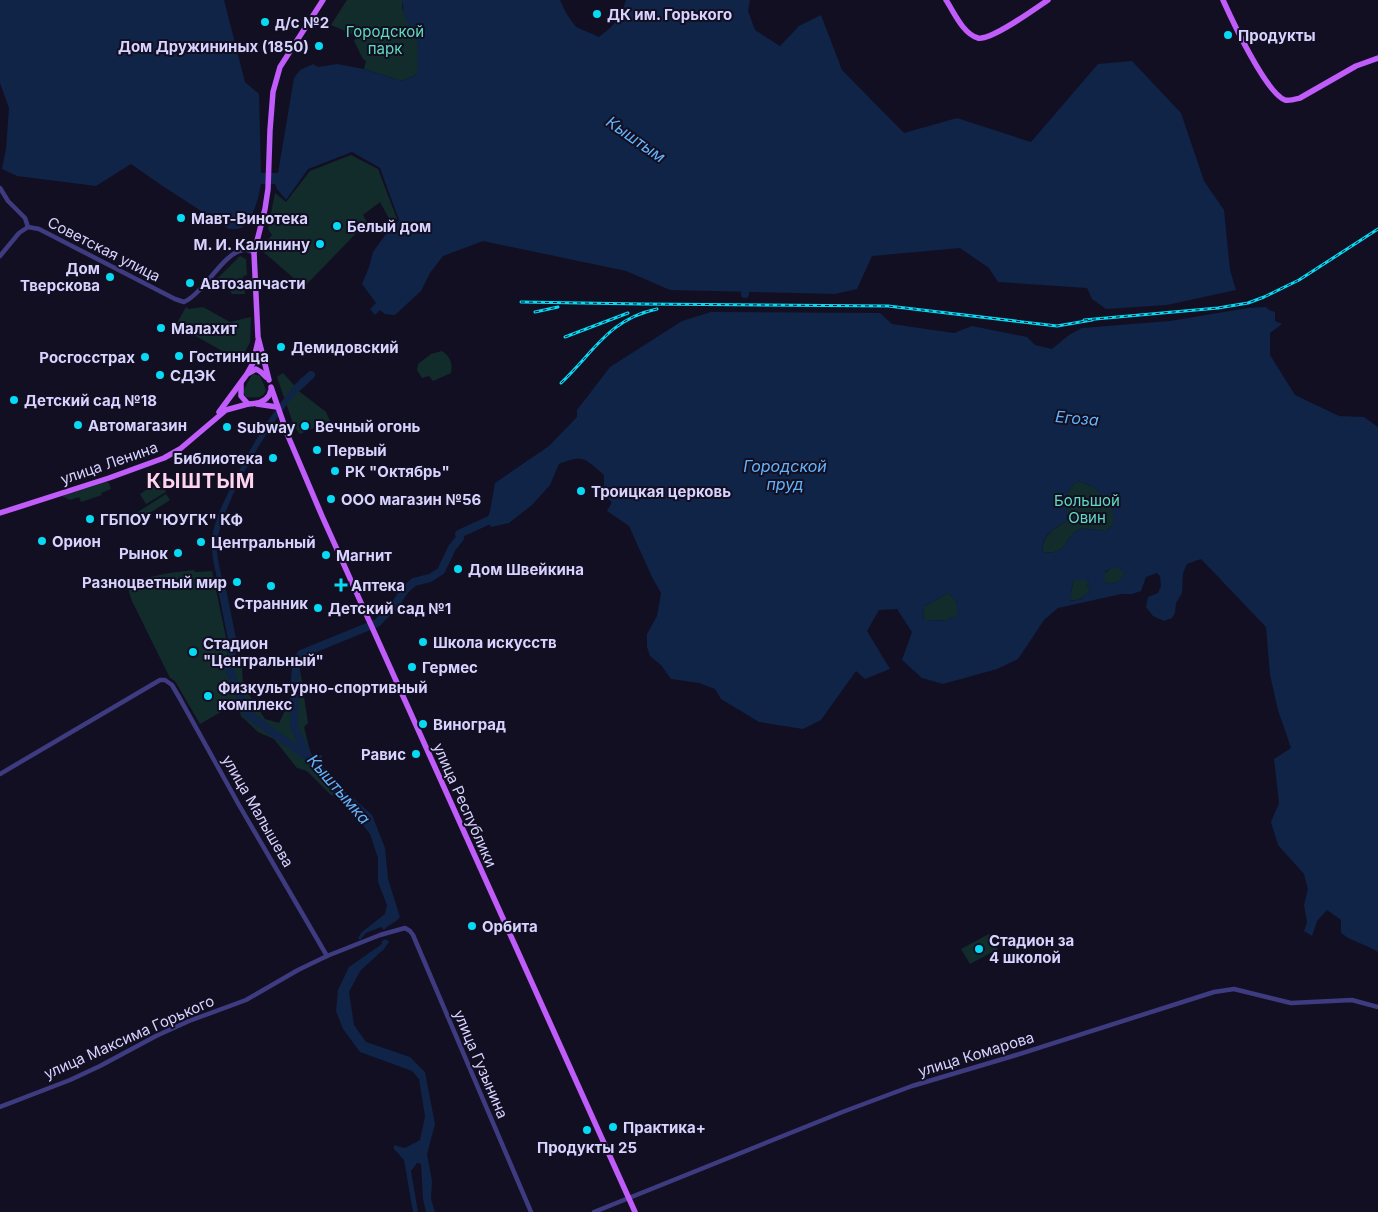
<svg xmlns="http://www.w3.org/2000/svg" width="1378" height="1212" font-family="Inter,sans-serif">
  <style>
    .green { fill: #122c2c }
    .water { fill: #0f2446; fill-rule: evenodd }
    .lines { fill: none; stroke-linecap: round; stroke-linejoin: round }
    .river { stroke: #0f2446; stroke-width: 8 }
    .minor { stroke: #3e3b80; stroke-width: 4.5 }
    .major { stroke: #c05cfa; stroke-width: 5.5 }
    .rail-casing { stroke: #07daf4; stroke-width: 3 }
    .rail { stroke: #120f23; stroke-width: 1; stroke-dasharray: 4; stroke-linecap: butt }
    .poi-dot { fill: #07daf4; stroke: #120f23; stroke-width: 2 }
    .labels { text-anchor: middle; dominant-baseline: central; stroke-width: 4; stroke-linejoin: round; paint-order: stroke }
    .poi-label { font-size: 15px; font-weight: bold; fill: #d7d2fe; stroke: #120f23; text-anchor: start }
    .park-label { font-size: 15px; fill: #60dbbe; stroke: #120f23 }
    .street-label { font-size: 15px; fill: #d7d2fe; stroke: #120f23 }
    .water-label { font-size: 16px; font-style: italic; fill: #63b3fa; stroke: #120f23 }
    .district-label { font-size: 20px; font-weight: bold; letter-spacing: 1px; fill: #fed4ee; stroke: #120f23 }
  </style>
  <rect width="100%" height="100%" fill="#120f23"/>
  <g class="green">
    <polygon points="347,0 403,0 402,8 417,31 419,60 418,71 414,76 402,81 364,69 366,61 363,59 354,41 357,36 331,25"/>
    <polygon points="351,155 378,169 397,219 392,224 380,202 363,215 367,222 304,287 260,249 272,235 268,229 275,193 286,202 310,171"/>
    <polygon points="240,256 246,259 247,275 243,276 245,294 232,294 227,285 216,280"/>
    <polygon points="186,307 189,309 203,307 230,322 251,317 250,342 241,360 227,353 223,359 221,358 224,352 176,325"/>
    <path d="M442 351C450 357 453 363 451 373L433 381 429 376 422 378 417 370 418 364 431 354Z"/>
    <polygon points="283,373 300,392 326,412 330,421 300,434 294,426 277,377"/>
    <path d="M254 374 260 376 266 390C263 400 254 397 246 397L243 391 252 375Z"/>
    <polygon points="160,481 166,492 146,504 140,494"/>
    <path d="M1077 481C1091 484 1108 495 1113 509 1115 514 1114 520 1113 525L1106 531C1099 531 1089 528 1082 529 1063 533 1072 556 1043 552 1041 537 1054 528 1067 521 1067 503 1061 495 1077 481Z"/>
    <polygon points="106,482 109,483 111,489 101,493 102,495 81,502 79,497 70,500 62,496"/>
    <polygon points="166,494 170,500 134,523 130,517"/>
    <path d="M1111 568H1119L1125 572C1124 580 1117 582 1111 584L1105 582V573Z"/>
    <polygon points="194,570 195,572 212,571 228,647 226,664 242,668 243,686 265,719 279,723 290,700 292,667 300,669 308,723 304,727 311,755 322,755 317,771 337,791 332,796 307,771 297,768 274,739 258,732 241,716 238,702 200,724 175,681 170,678 132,601 129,592 128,582 169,573"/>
    <path d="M1076 580H1086L1089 582 1087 585 1090 590C1084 597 1079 602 1070 600L1073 581Z"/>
    <polygon points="948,593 956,601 959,615 947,620 924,621 923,607"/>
    <polygon points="989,934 998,949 970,964 961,949"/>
  </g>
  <g class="water">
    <path d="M0 0H224L245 82 259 94 261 173H278L294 78 300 70 313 64 318 67 337 64 364 69 402 81 414 76 418 71 417 31 412 24 409 25C403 17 403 9 403 0H560L566 13 576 27 599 37C615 25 620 19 626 0H750L748 11 755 30 780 46 799 26 821 15 842 70 904 133 957 118 1031 142 1098 64 1132 61 1181 113 1204 181 1224 210 1230 270 1236 290 1167 305 1106 309 1092 299 1087 288 998 282 989 268 960 248 872 256 857 289 835 294 670 290 626 271 483 241 443 256 430 273 421 291 395 315 385 314 380 310 375 315 370 309 376 303 362 284 369 267 373 252 391 227 399 220 380 168 352 152 308 169 286 200 277 189 275 184H261C259 197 254 216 244 226 240 230 234 229 229 229L161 185 131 164 96 186 17 176 2 169 6 149 9 108 0 83Z"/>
    <path d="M1266 307 1269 310 1275 312V321L1282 324 1270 333V355L1295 395 1339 416 1364 417 1378 427V952C1366 944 1352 942 1341 933V920L1327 910 1317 921 1312 936 1304 931 1307 922 1304 905 1308 889 1304 874 1278 845 1271 822 1279 803 1274 759 1291 748 1278 710 1270 675 1266 627 1201 559 1187 564 1183 573 1182 593 1176 603 1175 613 1172 618 1164 621 1153 616 1146 607 1148 597 1158 593 1161 586 1160 576 1157 573 1146 577 1141 591 1132 594H1121L1058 608 1044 620 1018 659 997 669 943 684 922 678 902 660 912 632 897 609 879 610 867 631 890 669 865 679 856 671 821 720 803 729 759 722 721 699 715 689 699 683 671 679 661 665 650 656 647 647V634L657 616 661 593 652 577 629 526 607 511 612 502 604 496V475C585 459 584 454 559 464L550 485 532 505 509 523 491 527 487 521 490 511 495 483 549 446 577 417V410L610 367 682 321 711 312 880 313 892 324 954 333 972 326 1027 337 1035 345 1052 349 1069 335 1082 328 1170 321 1248 308ZM1077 481C1098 486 1117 503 1113 525L1106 531C1099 531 1089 528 1082 529 1063 533 1072 556 1043 552 1040 537 1054 528 1067 521 1067 503 1061 495 1077 481ZM1111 568H1119L1125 573 1120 580 1111 584 1105 582V572ZM1076 580H1086L1089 582 1087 585 1090 590 1081 599 1072 601 1070 600 1073 581ZM948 593 956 601 958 615 947 620 924 621 923 607Z"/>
    <path d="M302 377 306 382C275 414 224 497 217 542 215 556 224 584 227 599L223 598C218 580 211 561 212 542 213 522 222 506 230 489 249 449 272 410 302 377Z"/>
    <path d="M350 795 372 815 385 848 388 879 400 917C395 924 387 925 384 930L381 927 366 933 360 940 358 938 362 932 385 914 387 905 378 882V858L370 834 343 799Z"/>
    <polygon points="386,939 389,942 384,949 360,971 349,992 354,1025 366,1042 410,1057 425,1072 435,1124 427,1154 432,1181 431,1199 435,1212 426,1212 423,1199 421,1164 417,1163 411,1171 418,1212 413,1212 404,1160 394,1149 394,1145 405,1148 420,1140 425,1116 419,1079 412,1071 360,1052 343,1029 336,1011 338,990 349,967 382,944 382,941"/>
  </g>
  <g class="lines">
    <g class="river">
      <polyline points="745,294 746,281"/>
      <polyline points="298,387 311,375"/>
      <polyline points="222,589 233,644 229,669 247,714 309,758"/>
      <polyline points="351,804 309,758 294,727 296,665 301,654 377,623 394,606 405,590 414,582 430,578 441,571 452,548 460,538 459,534 496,517"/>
    </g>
    <g class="minor">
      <polyline points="0,188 8,201 25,218 28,227"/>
      <path d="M28 227 39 229 175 299 184 302C204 293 223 253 243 250 247 249 251 251 254 253"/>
      <polyline points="0,256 19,233 28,227"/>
      <polyline points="0,774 160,680 165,680 172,685 179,697 239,805 327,956"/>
      <polyline points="0,1107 70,1080 100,1066 156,1036 189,1021 246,1000 298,970 327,956 380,935 405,928 410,931 413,935 531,1212"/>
      <polyline points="594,1212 845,1111 912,1086 1013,1056 1214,992 1234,989 1291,1003 1352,1000 1378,1007"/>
    </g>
    <g class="major">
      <path d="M946 0C954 12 963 34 978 38 991 41 1036 8 1048 0"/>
      <path d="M1223 0C1232 20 1266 93 1285 100 1289 101 1296 99 1300 98L1356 66 1378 58"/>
      <polyline points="248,372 253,363 258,341"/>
      <polyline points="269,380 258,337 254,253 265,209 268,189 270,130 273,92 280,67 323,0"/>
      <path d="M241 384V396L248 404C258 404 269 401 271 390"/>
      <polyline points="271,387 288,436 322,516 635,1212"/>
      <polyline points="257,404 277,407"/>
      <polyline points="219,412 247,374 256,369 261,372 266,377"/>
      <polyline points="0,513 109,478 164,458 180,449 226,410 248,404"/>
    </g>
    <defs>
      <g id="rail">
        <polyline points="521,302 642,304 888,306 1057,326 1092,320"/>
        <polyline points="535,312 558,307"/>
        <polyline points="1084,320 1218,308 1248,303 1264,297 1299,280 1378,229"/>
        <polyline points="565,337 628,313"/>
        <path d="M561 383C594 352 609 319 657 309"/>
      </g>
    </defs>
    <use href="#rail" class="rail-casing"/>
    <use href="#rail" class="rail"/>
  </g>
  <g class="poi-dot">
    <circle cx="597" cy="14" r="5"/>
    <circle cx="265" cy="22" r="5"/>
    <circle cx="1228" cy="35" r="5"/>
    <circle cx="319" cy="46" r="5"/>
    <circle cx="181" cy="218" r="5"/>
    <circle cx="337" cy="226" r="5"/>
    <circle cx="320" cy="244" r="5"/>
    <circle cx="110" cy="277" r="5"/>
    <circle cx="190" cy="283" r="5"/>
    <circle cx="161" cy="328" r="5"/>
    <circle cx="281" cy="347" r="5"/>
    <circle cx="179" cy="356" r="5"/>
    <circle cx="145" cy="357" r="5"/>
    <circle cx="160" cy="375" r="5"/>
    <circle cx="14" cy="400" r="5"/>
    <circle cx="78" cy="425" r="5"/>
    <circle cx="305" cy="426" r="5"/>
    <circle cx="227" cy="427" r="5"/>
    <circle cx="317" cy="450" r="5"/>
    <circle cx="273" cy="458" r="5"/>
    <circle cx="335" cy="471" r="5"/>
    <circle cx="581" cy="491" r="5"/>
    <circle cx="331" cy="499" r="5"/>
    <circle cx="90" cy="519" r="5"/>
    <circle cx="42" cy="541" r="5"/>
    <circle cx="201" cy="542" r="5"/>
    <circle cx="178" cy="553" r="5"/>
    <circle cx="326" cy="555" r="5"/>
    <circle cx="458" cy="569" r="5"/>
    <circle cx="237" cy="582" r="5"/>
    <path d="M338.5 577.5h5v5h5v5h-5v5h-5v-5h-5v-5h5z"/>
    <circle cx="271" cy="586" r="5"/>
    <circle cx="318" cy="608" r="5"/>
    <circle cx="423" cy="642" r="5"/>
    <circle cx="193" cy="652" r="5"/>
    <circle cx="412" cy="667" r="5"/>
    <circle cx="208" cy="696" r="5"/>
    <circle cx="423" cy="724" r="5"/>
    <circle cx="416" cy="754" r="5"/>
    <circle cx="472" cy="926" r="5"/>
    <circle cx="979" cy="949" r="5"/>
    <circle cx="613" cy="1127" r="5"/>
    <circle cx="587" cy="1130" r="5"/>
  </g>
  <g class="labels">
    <g class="poi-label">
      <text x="607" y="14">ДК им. Горького</text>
      <text x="275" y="22">д/с №2</text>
      <text x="1238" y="35">Продукты</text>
      <text x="309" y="46" text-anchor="end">Дом Дружининых (1850)</text>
      <text x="191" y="218">Мавт-Винотека</text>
      <text x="347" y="226">Белый дом</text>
      <text x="310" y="244" text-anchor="end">М. И. Калинину</text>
      <text x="100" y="268" text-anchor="end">Дом<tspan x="100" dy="17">Тверскова</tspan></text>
      <text x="200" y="283">Автозапчасти</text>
      <text x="171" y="328">Малахит</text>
      <text x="291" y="347">Демидовский</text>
      <text x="189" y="356">Гостиница</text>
      <text x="135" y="357" text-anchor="end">Росгосстрах</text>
      <text x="170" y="375">СДЭК</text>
      <text x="24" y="400">Детский сад №18</text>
      <text x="88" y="425">Автомагазин</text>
      <text x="315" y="426">Вечный огонь</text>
      <text x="237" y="427">Subway</text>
      <text x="327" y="450">Первый</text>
      <text x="263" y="458" text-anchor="end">Библиотека</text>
      <text x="345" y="471">РК "Октябрь"</text>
      <text x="591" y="491">Троицкая церковь</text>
      <text x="341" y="499">ООО магазин №56</text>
      <text x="100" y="519">ГБПОУ "ЮУГК" КФ</text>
      <text x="52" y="541">Орион</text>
      <text x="211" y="542">Центральный</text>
      <text x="168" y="553" text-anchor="end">Рынок</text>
      <text x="336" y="555">Магнит</text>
      <text x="468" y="569">Дом Швейкина</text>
      <text x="227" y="582" text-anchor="end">Разноцветный мир</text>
      <text x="351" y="585">Аптека</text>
      <text x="271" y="603" text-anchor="middle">Странник</text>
      <text x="328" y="608">Детский сад №1</text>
      <text x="433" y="642">Школа искусств</text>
      <text x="203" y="643">Стадион<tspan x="203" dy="17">"Центральный"</tspan></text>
      <text x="422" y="667">Гермес</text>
      <text x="218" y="687">Физкультурно-спортивный<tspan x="218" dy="17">комплекс</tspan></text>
      <text x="433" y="724">Виноград</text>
      <text x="406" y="754" text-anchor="end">Равис</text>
      <text x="482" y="926">Орбита</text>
      <text x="989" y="940">Стадион за<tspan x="989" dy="17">4 школой</tspan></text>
      <text x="623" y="1127">Практика+</text>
      <text x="587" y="1147" text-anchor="middle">Продукты 25</text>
    </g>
    <g class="park-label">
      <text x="385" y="31">Городской<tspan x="385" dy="17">парк</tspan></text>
      <text x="1087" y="500">Большой<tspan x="1087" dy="17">Овин</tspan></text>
    </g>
    <g class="street-label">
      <text transform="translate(104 249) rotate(27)">Советская улица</text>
      <text transform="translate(109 463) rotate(-19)">улица Ленина</text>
      <text transform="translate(465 805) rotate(66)">улица Республики</text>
      <text transform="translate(258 811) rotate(60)">улица Малышева</text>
      <text transform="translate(129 1037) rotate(-24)">улица Максима Горького</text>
      <text transform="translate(976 1054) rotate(-17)">улица Комарова</text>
      <text transform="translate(481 1064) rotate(67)">улица Гузынина</text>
    </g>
    <g class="water-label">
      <text transform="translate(636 139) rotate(35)">Кыштым</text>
      <text transform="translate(1077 418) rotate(5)">Егоза</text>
      <text x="785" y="466">Городской<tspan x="785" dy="18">пруд</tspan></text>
      <text transform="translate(339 789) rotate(49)">Кыштымка</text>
    </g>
    <g class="district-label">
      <text x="201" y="481">КЫШТЫМ</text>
    </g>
  </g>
</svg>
